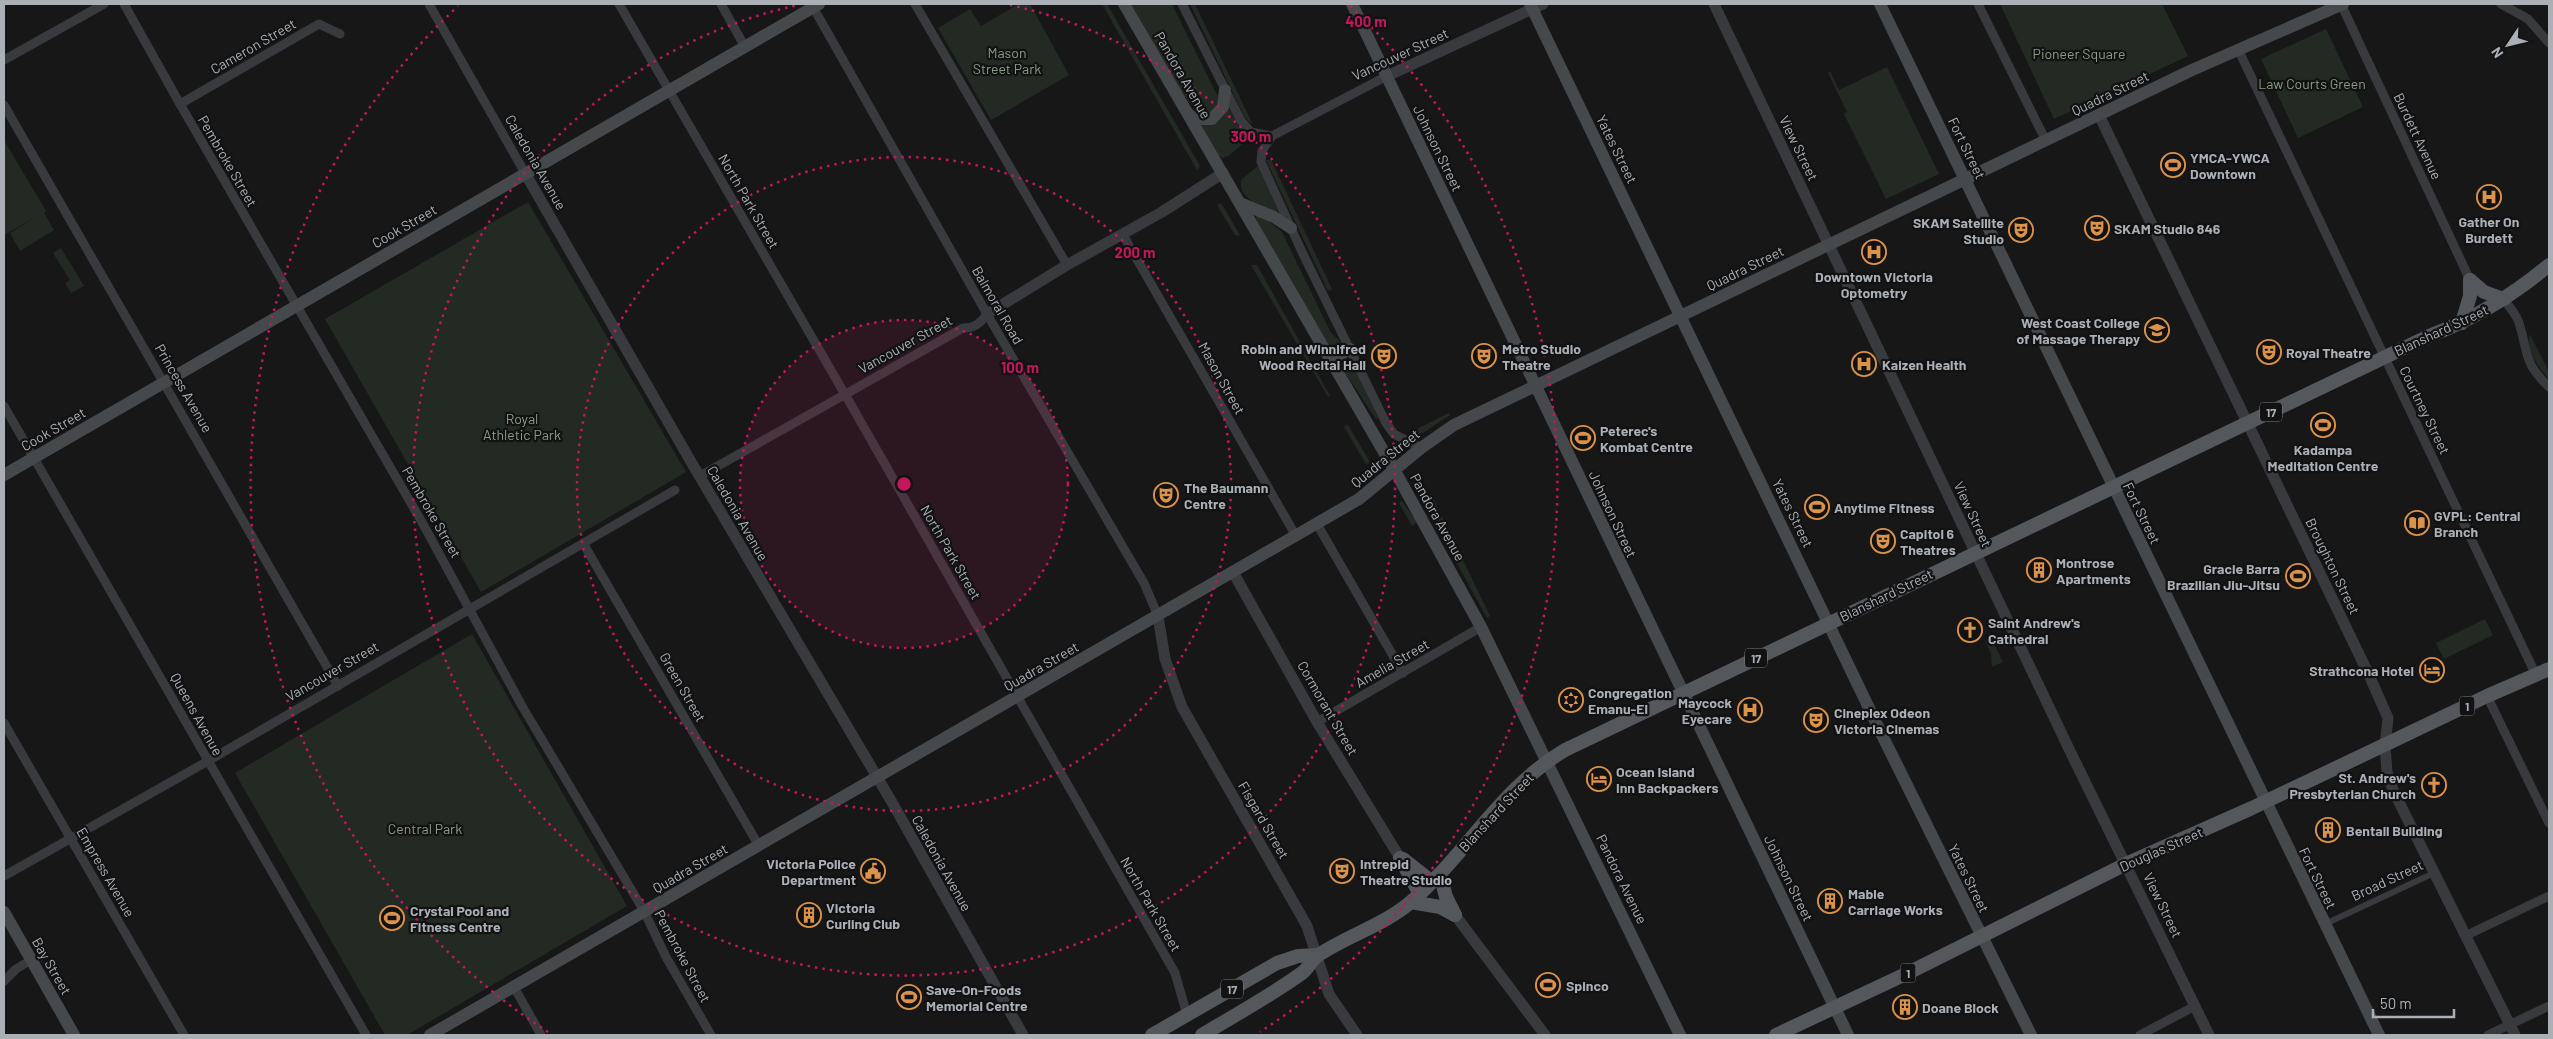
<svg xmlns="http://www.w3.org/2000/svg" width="2553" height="1039" font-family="Barlow,sans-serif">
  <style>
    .green { fill: #232a23 }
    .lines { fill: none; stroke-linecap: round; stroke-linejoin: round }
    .pedestrian { stroke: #383a3d; stroke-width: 6 }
    .minor { stroke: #383a3d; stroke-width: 9 }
    .tertiary { stroke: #383a3d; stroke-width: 11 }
    .secondary { stroke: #46494c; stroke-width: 12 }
    .primary { stroke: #54575b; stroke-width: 14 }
    .ring { fill: none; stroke: #c2185b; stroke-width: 2.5; stroke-dasharray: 2.5 5 }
    .labels { text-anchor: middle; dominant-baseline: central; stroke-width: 4.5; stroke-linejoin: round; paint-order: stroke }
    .shield { fill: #121213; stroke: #7c8185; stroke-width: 1 }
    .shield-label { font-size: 12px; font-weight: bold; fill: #aab0b6 }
    .street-label { font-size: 14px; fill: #aab0b6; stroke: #121213 }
    .park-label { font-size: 14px; fill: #879f84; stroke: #121213 }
    .poi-label { font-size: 14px; font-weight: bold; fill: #aab0b6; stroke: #121213; text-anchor: start }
    .centre { fill: #c2185b; stroke: #121213; stroke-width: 2.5 }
    .ring-label { font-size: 15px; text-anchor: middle; font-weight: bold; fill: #c2185b; stroke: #121213; stroke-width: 4.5; stroke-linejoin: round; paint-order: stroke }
  </style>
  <rect width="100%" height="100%" fill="#171718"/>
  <g class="green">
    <polygon points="1019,4 1030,4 1069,75 991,120 938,28 970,9 981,26"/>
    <polygon points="1102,4 1107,4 1200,166 1197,170"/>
    <path d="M1131 4H1172L1218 97V103L1211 113 1203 114C1182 105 1145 27 1131 4Z"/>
    <polygon points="1190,4 1195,4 1253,125 1245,118"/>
    <polygon points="2000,4 2162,4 2188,56 2054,119"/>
    <polygon points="2326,29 2363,107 2298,138 2261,59"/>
    <polygon points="1887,67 1939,174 1886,199 1844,114 1847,112 1828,73 1830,71 1839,90"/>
    <polygon points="1229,109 1238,126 1252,136 1228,156 1223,158 1219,156 1201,126 1218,121"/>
    <polygon points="4,140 46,211 44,213 54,230 20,251 10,233 36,217 4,235"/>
    <polygon points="1266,160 1271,160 1332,289 1328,291"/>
    <path d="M1258 166 1278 211V212C1263 206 1238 201 1241 180Z"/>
    <polygon points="528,202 686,472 481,592 325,319"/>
    <polygon points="1221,203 1240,235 1238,236 1235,235 1217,205"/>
    <polygon points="1255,214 1266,219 1282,232 1331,333 1340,341 1339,348 1331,353 1258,226"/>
    <polygon points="61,248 84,286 71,293 65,283 70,280 53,253"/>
    <polygon points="1251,265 1257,265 1330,396 1328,397"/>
    <path d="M2530 334 2549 372V379C2538 367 2526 351 2530 334Z"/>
    <polygon points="1346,358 1351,361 1378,418 1376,419 1340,365 1341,361"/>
    <polygon points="1449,413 1450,415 1423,433 1410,436 1417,429"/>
    <polygon points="1348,425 1370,462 1366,464 1344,427"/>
    <polygon points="1431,494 1490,616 1487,618 1423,502 1425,497"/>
    <polygon points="1402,501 1417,522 1412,526 1399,503"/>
    <polygon points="2485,619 2493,635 2444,659 2436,643"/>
    <polygon points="472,634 627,906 407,1035 385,1035 235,773"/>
    <polygon points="1991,638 2003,662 1992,667 1991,653 1985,641"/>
  </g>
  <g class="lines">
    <polyline class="pedestrian" points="2325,924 2434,873"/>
    <g class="minor">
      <polyline points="124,4 180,104 423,524 522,706 644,911 666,957 711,1035"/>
      <polyline points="429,4 525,173"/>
      <polyline points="619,4 854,410 1175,973 1187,1015"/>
      <polyline points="721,4 745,47"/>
      <polyline points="915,4 1067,265"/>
      <polyline points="1182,4 1241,121 1251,132 1272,136"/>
      <polyline points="1978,4 2046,141"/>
      <polyline points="2341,4 2470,280"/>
      <polyline points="2501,4 2528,19 2549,43"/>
      <polyline points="813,7 987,314 1144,583 1158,616"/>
      <polyline points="2238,49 2536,675"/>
      <polyline points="4,60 104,4"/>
      <polyline points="1387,76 1272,136 1262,151 1261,162 1302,252 1386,423 1394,434 1421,448"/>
      <polyline points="180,104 319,24 340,34"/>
      <polyline points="4,105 338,686"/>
      <polyline points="1123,235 1296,536"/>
      <path d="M2504 299C2509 307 2517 315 2519 323 2529 355 2523 362 2549 387"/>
      <polyline points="4,406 366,1035"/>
      <path d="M700 476 963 328C974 329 981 323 987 314"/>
      <polyline points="1317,524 1403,673"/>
      <polyline points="583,543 759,846"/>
      <polyline points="2487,696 2549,823"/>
      <polyline points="1317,722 1481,627"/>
      <polyline points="4,723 184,1035"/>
      <polyline points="4,876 208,761 675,490"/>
      <polyline points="2465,936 2549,896"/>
      <polyline points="4,981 16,969 31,960"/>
      <polyline points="514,987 541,1035"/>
      <polyline points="2140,1035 2195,1006"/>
      <polyline points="2488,1035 2549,1006"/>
    </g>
    <g class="tertiary">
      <polyline points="1714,4 2070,751 2209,1035"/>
      <polyline points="1387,76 1543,4"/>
      <polyline points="2099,115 2369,675 2388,718 2385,746 2387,772 2393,790 2515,1035"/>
      <polyline points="525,173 690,460 893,804 1023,1035"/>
      <polyline points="987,314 1067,265 1162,212 1223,173"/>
      <polyline points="1233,572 1317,722 1400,858"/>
      <polyline points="1158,616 1165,659 1182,707 1307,926 1329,994 1357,1035"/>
      <polyline points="1455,915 1545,1035"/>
    </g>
    <g class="secondary">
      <polyline points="1124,4 1395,471 1481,627 1680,1035"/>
      <polyline points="1352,4 1848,1035"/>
      <polyline points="1530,4 1882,735 2031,1035"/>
      <polyline points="1880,4 2379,1035"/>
      <polyline points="1188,114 1195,119 1212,119 1223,107 1225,90"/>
      <polyline points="1240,203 1274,217 1291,228"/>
      <polyline points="1330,360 1350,349"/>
      <polyline points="4,475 819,4"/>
      <polyline points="4,912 74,1035"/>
      <polyline points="430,1035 1359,499 1421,448 1454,425 2192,70 2343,4"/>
    </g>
    <g class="primary">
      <polyline points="2470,280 2484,292 2504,299"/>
      <polyline points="2462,323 2470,296 2470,280"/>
      <polyline points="1400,858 1420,894"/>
      <polyline points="1403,859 1432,882"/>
      <polyline points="1440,874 1446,897 1455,915"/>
      <polyline points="1411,902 1440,907 1455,915"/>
      <polyline points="1152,1035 1277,963 1298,956 1318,955"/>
      <path d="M1202 1035C1235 1015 1270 996 1302 973 1309 968 1312 958 1320 954 1349 935 1386 924 1412 901 1466 854 1502 787 1565 750L2429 336C2474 319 2512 296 2549 265"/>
      <polyline points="1776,1035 1910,972 2126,864 2252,808 2487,696 2549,669"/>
    </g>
  </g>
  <circle cx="904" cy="484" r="164" fill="#c2185b" fill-opacity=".12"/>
  <g class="ring">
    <circle cx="904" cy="484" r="164"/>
    <circle cx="904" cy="484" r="327"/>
    <path d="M1010 5A491 491 0 1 1 798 5"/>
    <path d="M548 1032A654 654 0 0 1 458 6M1350 6A654 654 0 0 1 1260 1032"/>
  </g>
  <defs>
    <symbol id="stadium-ring" viewBox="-11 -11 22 22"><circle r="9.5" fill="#121213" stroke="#db924b" stroke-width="1.5"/><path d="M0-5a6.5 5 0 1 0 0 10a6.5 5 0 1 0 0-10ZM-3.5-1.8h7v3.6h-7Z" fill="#db924b"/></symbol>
    <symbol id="hospital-ring" viewBox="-11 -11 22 22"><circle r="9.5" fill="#121213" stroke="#db924b" stroke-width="1.5"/><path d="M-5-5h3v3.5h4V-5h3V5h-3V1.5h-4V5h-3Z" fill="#db924b"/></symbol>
    <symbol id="theatre-ring" viewBox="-11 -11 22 22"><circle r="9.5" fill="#121213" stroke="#db924b" stroke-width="1.5"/><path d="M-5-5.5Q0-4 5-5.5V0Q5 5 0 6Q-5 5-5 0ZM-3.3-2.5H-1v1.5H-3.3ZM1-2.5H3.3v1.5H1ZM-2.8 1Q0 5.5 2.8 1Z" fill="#db924b"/></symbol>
    <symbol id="university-ring" viewBox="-11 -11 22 22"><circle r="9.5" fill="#121213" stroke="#db924b" stroke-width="1.5"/><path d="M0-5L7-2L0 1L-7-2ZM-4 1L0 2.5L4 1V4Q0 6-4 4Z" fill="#db924b"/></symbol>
    <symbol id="library-ring" viewBox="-11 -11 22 22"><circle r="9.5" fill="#121213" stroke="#db924b" stroke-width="1.5"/><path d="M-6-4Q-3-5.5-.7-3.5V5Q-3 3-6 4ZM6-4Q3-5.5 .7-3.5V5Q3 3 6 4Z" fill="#db924b"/></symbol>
    <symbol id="building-ring" viewBox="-11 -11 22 22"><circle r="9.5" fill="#121213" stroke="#db924b" stroke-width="1.5"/><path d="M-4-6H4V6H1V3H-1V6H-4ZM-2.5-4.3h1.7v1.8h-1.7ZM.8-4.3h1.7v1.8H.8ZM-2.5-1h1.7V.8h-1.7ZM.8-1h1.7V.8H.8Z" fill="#db924b"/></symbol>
    <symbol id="church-ring" viewBox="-11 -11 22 22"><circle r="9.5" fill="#121213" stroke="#db924b" stroke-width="1.5"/><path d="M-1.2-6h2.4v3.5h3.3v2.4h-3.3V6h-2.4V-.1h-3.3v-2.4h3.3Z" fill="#db924b"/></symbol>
    <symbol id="hotel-ring" viewBox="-11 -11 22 22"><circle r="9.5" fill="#121213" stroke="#db924b" stroke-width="1.5"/><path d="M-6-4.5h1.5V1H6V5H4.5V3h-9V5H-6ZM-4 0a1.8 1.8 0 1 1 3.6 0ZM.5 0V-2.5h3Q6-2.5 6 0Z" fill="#db924b"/></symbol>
    <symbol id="synagogue-ring" viewBox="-11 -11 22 22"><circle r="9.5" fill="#121213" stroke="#db924b" stroke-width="1.5"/><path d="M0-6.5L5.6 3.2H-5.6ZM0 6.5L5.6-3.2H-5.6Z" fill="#db924b"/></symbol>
    <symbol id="civic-ring" viewBox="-11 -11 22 22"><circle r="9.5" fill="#121213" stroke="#db924b" stroke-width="1.5"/><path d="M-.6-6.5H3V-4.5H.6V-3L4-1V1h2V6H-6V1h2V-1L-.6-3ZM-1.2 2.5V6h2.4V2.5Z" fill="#db924b"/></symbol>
  </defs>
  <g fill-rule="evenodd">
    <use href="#stadium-ring" x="2159" y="151" width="28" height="28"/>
    <use href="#hospital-ring" x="2475" y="183" width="28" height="28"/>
    <use href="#theatre-ring" x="2083" y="214" width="28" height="28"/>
    <use href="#theatre-ring" x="2007" y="216" width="28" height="28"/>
    <use href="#hospital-ring" x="1860" y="238" width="28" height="28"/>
    <use href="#university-ring" x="2143" y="316" width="28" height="28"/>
    <use href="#theatre-ring" x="2255" y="338" width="28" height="28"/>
    <use href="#theatre-ring" x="1370" y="342" width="28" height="28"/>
    <use href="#theatre-ring" x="1470" y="342" width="28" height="28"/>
    <use href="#hospital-ring" x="1850" y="350" width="28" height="28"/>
    <use href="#stadium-ring" x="2309" y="411" width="28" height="28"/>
    <use href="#stadium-ring" x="1569" y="424" width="28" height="28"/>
    <use href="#theatre-ring" x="1152" y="481" width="28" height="28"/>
    <use href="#stadium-ring" x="1803" y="493" width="28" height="28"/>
    <use href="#library-ring" x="2403" y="509" width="28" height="28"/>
    <use href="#theatre-ring" x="1869" y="527" width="28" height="28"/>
    <use href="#building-ring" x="2025" y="556" width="28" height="28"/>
    <use href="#stadium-ring" x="2284" y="562" width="28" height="28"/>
    <use href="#church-ring" x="1956" y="616" width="28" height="28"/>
    <use href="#hotel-ring" x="2418" y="656" width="28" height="28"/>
    <use href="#synagogue-ring" x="1557" y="686" width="28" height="28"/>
    <use href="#hospital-ring" x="1736" y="696" width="28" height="28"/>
    <use href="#theatre-ring" x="1802" y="706" width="28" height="28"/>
    <use href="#hotel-ring" x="1585" y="765" width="28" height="28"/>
    <use href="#church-ring" x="2420" y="771" width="28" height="28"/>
    <use href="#building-ring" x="2314" y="816" width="28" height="28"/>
    <use href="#civic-ring" x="859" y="857" width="28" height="28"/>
    <use href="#theatre-ring" x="1328" y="857" width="28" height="28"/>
    <use href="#building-ring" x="1816" y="887" width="28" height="28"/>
    <use href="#building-ring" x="795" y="901" width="28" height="28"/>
    <use href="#stadium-ring" x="378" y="904" width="28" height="28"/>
    <use href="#stadium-ring" x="1534" y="971" width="28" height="28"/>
    <use href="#stadium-ring" x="895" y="983" width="28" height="28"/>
    <use href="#building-ring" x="1891" y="993" width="28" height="28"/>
  </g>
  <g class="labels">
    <g class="shield">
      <rect x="2260" y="402.5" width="22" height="19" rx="4"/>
      <rect x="1745" y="648.5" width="22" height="19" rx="4"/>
      <rect x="2459.5" y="696.5" width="15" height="19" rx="4"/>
      <rect x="1900.5" y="963.5" width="15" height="19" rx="4"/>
      <rect x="1221" y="979.5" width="22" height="19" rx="4"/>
    </g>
    <g class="shield-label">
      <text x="2271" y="412">17</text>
      <text x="1756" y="658">17</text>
      <text x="2467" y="706">1</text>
      <text x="1908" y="973">1</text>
      <text x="1232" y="989">17</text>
    </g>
    <g class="street-label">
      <text transform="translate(253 46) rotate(-30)">Cameron Street</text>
      <text transform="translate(1400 54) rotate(-25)">Vancouver Street</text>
      <text transform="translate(1183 75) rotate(60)">Pandora Avenue</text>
      <text transform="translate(2110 93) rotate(-26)">Quadra Street</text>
      <text transform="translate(2418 136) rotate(65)">Burdett Avenue</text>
      <text transform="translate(1438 148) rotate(64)">Johnson Street</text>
      <text transform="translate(1799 148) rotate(64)">View Street</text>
      <text transform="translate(1967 148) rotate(64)">Fort Street</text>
      <text transform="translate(1617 149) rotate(64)">Yates Street</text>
      <text transform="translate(228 161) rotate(60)">Pembroke Street</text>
      <text transform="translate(536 162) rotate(60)">Caledonia Avenue</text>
      <text transform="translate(749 201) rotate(60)">North Park Street</text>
      <text transform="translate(404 226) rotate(-30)">Cook Street</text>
      <text transform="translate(1745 268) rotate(-26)">Quadra Street</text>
      <text transform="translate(998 305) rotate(60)">Balmoral Road</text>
      <text transform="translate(2441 330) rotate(-25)">Blanshard Street</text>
      <text transform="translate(905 344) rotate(-29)">Vancouver Street</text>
      <text transform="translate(1222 378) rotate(61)">Mason Street</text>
      <text transform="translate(184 388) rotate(60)">Princess Avenue</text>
      <text transform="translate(2425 410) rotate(64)">Courtney Street</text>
      <text transform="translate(53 429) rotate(-30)">Cook Street</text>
      <text transform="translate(1385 458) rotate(-39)">Quadra Street</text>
      <text transform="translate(432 512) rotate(60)">Pembroke Street</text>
      <text transform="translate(738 513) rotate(60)">Caledonia Avenue</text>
      <text transform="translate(1793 513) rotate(64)">Yates Street</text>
      <text transform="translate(2142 513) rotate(64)">Fort Street</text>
      <text transform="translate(1613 514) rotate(65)">Johnson Street</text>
      <text transform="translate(1973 514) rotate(65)">View Street</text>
      <text transform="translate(1438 517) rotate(61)">Pandora Avenue</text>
      <text transform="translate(951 552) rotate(60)">North Park Street</text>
      <text transform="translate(2333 566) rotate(64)">Broughton Street</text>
      <text transform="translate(1886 595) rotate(-26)">Blanshard Street</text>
      <text transform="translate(1392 663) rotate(-30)">Amelia Street</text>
      <text transform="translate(1041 666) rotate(-30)">Quadra Street</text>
      <text transform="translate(332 671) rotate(-30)">Vancouver Street</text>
      <text transform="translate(683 687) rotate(60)">Green Street</text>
      <text transform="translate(1328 708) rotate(60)">Cormorant Street</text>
      <text transform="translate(197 714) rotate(61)">Queens Avenue</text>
      <text transform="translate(1496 812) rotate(-47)">Blanshard Street</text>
      <text transform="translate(1264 820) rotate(60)">Fisgard Street</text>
      <text transform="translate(2161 849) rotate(-24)">Douglas Street</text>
      <text transform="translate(942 863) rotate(61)">Caledonia Avenue</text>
      <text transform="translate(690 868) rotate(-30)">Quadra Street</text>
      <text transform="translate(106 872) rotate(60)">Empress Avenue</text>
      <text transform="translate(1789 878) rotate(64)">Johnson Street</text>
      <text transform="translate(1969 878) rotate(64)">Yates Street</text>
      <text transform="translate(2318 878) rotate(64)">Fort Street</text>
      <text transform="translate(1622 879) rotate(64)">Pandora Avenue</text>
      <text transform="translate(2387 880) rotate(-25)">Broad Street</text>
      <text transform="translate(1151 904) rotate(60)">North Park Street</text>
      <text transform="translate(2163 905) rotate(64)">View Street</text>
      <text transform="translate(683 956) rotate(62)">Pembroke Street</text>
      <text transform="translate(52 966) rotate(60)">Bay Street</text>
    </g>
    <g class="park-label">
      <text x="1007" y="52">Mason<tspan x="1007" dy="16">Street Park</tspan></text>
      <text x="2079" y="53">Pioneer Square</text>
      <text x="2312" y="83">Law Courts Green</text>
      <text x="522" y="418">Royal<tspan x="522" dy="16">Athletic Park</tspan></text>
      <text x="425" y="828">Central Park</text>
    </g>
    <g class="poi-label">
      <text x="2190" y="157">YMCA-YWCA<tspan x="2190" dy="16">Downtown</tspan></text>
      <text x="2489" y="221" text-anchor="middle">Gather On<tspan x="2489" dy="16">Burdett</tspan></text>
      <text x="2004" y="222" text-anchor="end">SKAM Satellite<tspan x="2004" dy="16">Studio</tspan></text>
      <text x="2114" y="228">SKAM Studio 846</text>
      <text x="1874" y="276" text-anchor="middle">Downtown Victoria<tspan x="1874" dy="16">Optometry</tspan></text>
      <text x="2140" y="322" text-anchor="end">West Coast College<tspan x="2140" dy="16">of Massage Therapy</tspan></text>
      <text x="1366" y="348" text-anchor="end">Robin and Winnifred<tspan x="1366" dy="16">Wood Recital Hall</tspan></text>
      <text x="1502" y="348">Metro Studio<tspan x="1502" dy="16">Theatre</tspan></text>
      <text x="2286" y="352">Royal Theatre</text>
      <text x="1882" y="364">Kaizen Health</text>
      <text x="1600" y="430">Peterec's<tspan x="1600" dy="16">Kombat Centre</tspan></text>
      <text x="2323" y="449" text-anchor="middle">Kadampa<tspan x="2323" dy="16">Meditation Centre</tspan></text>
      <text x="1184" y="487">The Baumann<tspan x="1184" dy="16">Centre</tspan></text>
      <text x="1834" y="507">Anytime Fitness</text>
      <text x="2434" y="515">GVPL: Central<tspan x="2434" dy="16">Branch</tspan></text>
      <text x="1900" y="533">Capitol 6<tspan x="1900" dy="16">Theatres</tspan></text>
      <text x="2056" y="562">Montrose<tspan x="2056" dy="16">Apartments</tspan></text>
      <text x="2280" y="568" text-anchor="end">Gracie Barra<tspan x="2280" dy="16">Brazilian Jiu-Jitsu</tspan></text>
      <text x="1988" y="622">Saint Andrew's<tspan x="1988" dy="16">Cathedral</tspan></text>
      <text x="2414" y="670" text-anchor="end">Strathcona Hotel</text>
      <text x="1588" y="692">Congregation<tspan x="1588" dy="16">Emanu-El</tspan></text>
      <text x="1732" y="702" text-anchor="end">Maycock<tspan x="1732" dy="16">Eyecare</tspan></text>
      <text x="1834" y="712">Cineplex Odeon<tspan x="1834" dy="16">Victoria Cinemas</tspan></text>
      <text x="1616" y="771">Ocean Island<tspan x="1616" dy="16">Inn Backpackers</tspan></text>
      <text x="2416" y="777" text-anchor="end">St. Andrew's<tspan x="2416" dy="16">Presbyterian Church</tspan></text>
      <text x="2346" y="830">Bentall Building</text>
      <text x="856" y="863" text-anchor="end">Victoria Police<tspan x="856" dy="16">Department</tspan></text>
      <text x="1360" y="863">Intrepid<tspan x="1360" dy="16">Theatre Studio</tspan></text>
      <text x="1848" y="893">Mable<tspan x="1848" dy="16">Carriage Works</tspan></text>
      <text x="826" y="907">Victoria<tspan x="826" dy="16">Curling Club</tspan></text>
      <text x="410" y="910">Crystal Pool and<tspan x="410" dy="16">Fitness Centre</tspan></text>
      <text x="1566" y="985">Spinco</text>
      <text x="926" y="989">Save-On-Foods<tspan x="926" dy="16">Memorial Centre</tspan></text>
      <text x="1922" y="1007">Doane Block</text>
    </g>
  </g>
  <circle cx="904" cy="484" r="8" class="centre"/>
  <g class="ring-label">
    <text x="1366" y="27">400 m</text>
    <text x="1251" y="142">300 m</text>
    <text x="1135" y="258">200 m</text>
    <text x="1020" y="373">100 m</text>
  </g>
  <rect width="2553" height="1039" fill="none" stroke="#aab0b6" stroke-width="10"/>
  <g transform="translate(2508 45) rotate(235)" stroke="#121213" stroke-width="4" paint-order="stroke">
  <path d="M0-4L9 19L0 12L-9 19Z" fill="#aab0b6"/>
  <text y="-8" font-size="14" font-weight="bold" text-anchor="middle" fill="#aab0b6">N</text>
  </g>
  <path d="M2373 1009v8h81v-8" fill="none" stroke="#aab0b6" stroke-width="2.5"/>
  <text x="2380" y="1009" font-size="15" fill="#aab0b6" stroke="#121213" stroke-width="4" paint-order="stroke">50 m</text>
</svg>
